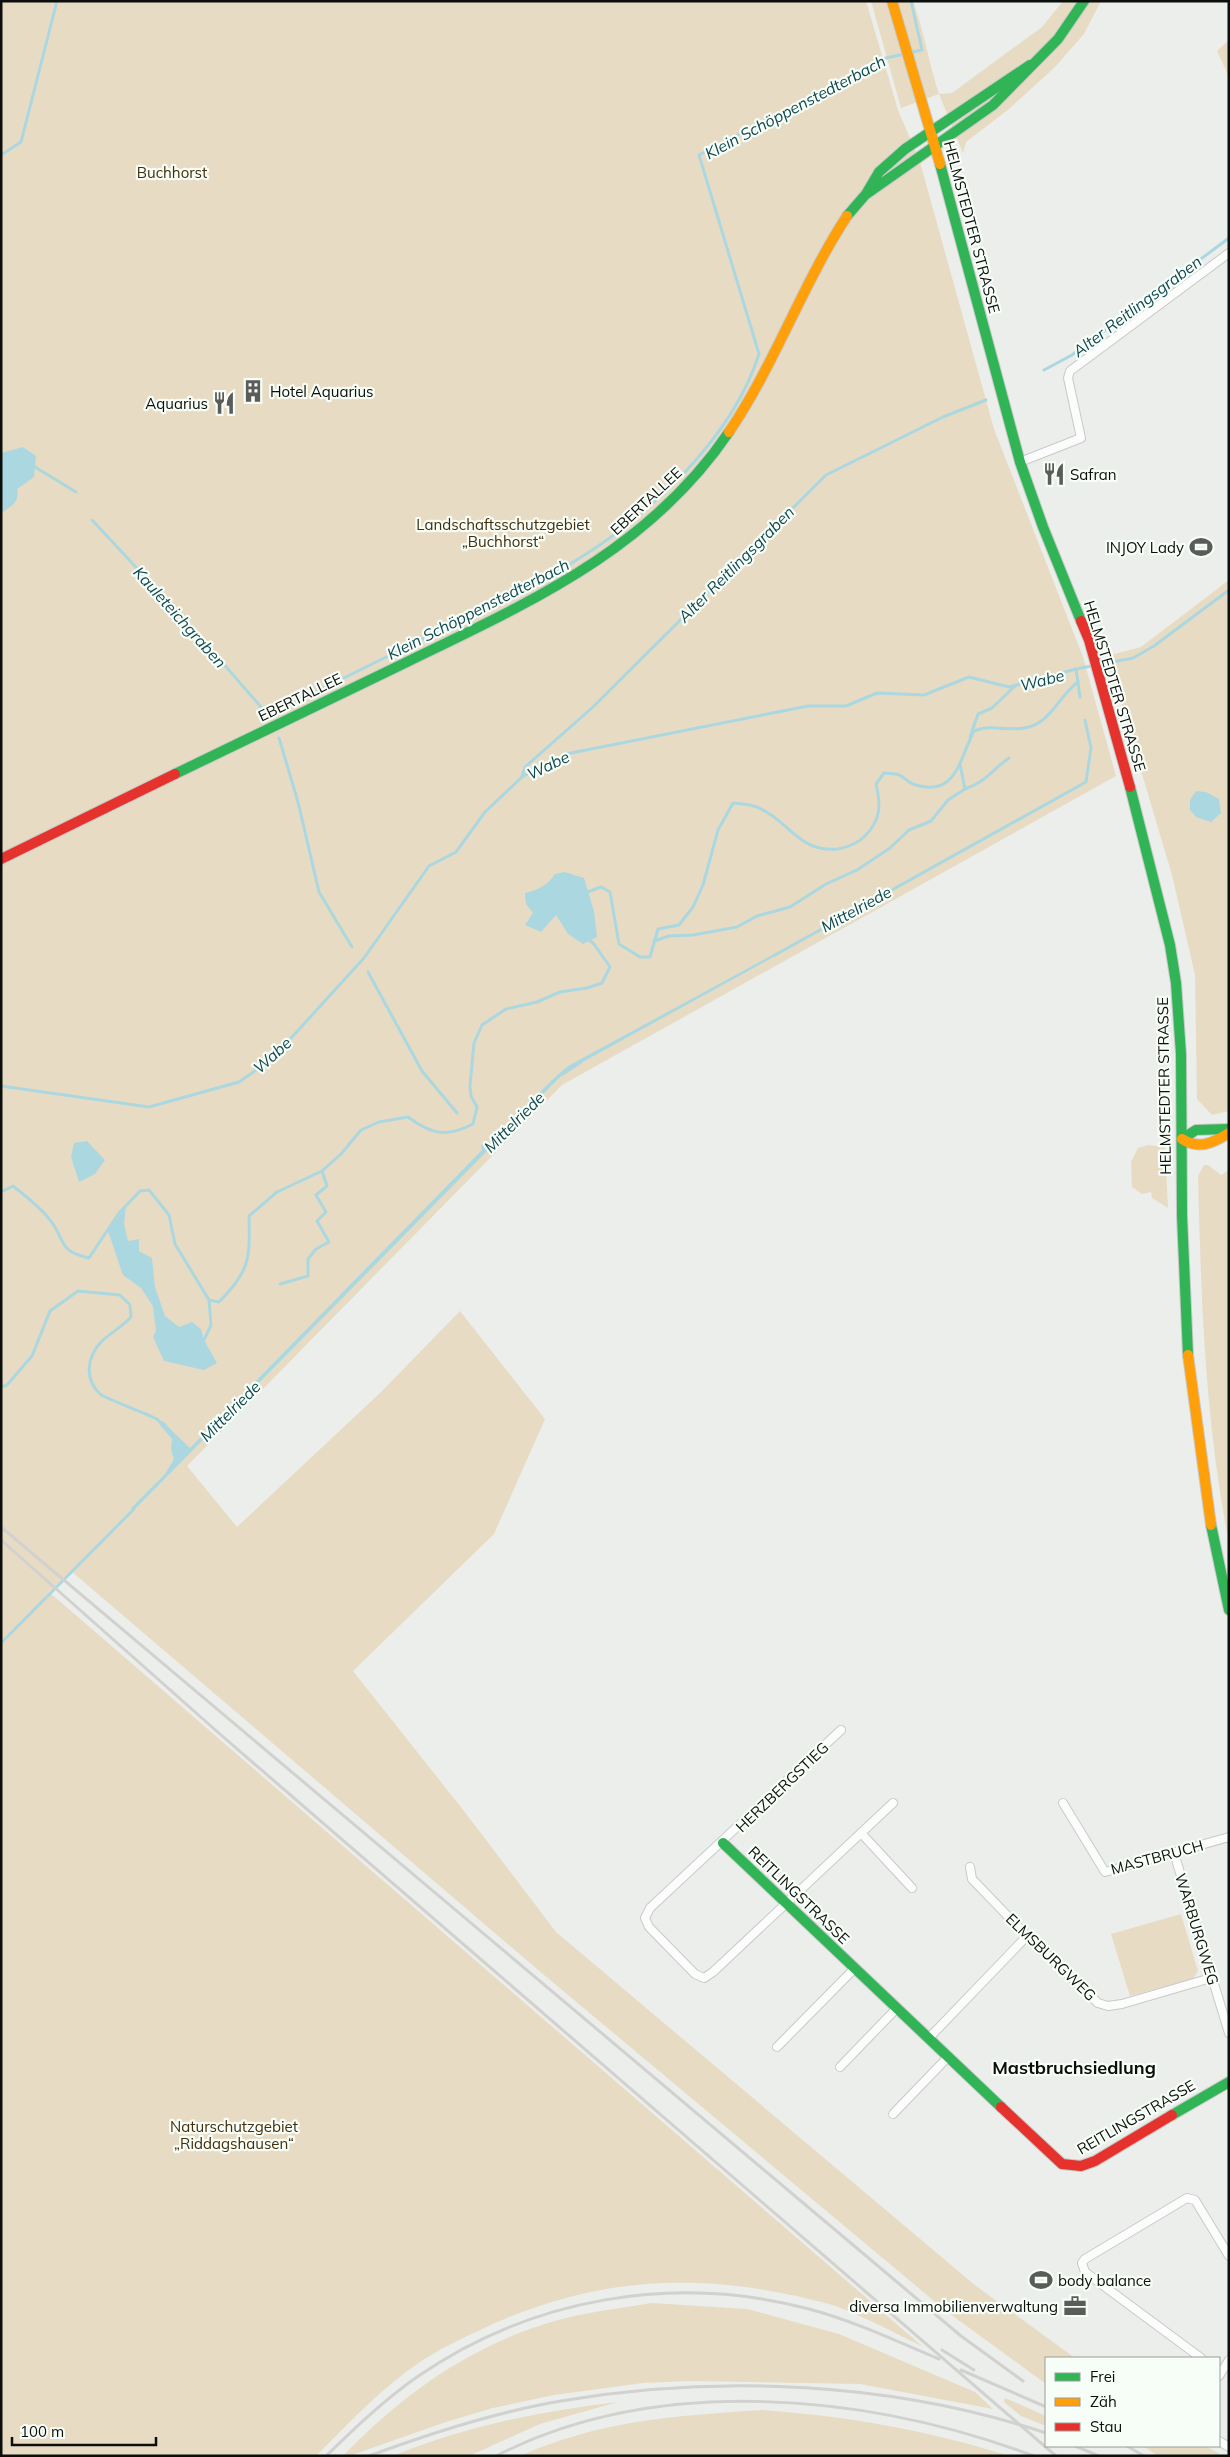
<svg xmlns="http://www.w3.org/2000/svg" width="1230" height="2457" font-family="Mulish,sans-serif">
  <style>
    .green { fill: #e8dbc4 }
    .water { fill: #abd8e0 }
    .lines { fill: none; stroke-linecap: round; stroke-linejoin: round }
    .stream { stroke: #abd8e0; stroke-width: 3 }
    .street-casing { stroke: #c8cac8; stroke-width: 10 }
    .fast-casing { stroke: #c8cac8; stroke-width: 12 }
    .slow-casing { stroke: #c8cac8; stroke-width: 12 }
    .jam-casing { stroke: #c8cac8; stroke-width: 12 }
    .street { stroke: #fcfcfc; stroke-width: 8 }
    .fast { stroke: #30b455; stroke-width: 10 }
    .slow { stroke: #ff9f0a; stroke-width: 10 }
    .jam { stroke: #e5322d; stroke-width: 10 }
    .rail { stroke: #d1d1d0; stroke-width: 3 }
    .labels { text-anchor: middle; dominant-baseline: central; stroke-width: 4.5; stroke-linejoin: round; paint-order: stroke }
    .park-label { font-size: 15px; fill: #432e0b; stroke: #f7fdf7 }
    .street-label { font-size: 15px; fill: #0c0e0c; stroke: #f7fdf7 }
    .poi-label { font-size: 15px; fill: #0c0e0c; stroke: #f7fdf7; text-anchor: start }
    .water-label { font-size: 16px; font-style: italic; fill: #114852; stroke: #f7fdf7 }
    .quarter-label { font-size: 18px; font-weight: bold; fill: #0c0e0c; stroke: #f7fdf7 }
  </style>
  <rect width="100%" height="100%" fill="#ebeeea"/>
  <g class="green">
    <path d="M1 1H866L898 110 920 162 994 429 1083 657 1116 776 562 1085 187 1466 237 1527 380 1393 460 1311 545 1419 494 1534 353 1671 464 1811 556 1932 976 2286 1075 2358H1046V2384L946 2311 537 1969 71 1571 49 1592 922 2346C894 2333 856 2312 829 2304 711 2272 605 2274 493 2324 469 2335 445 2346 423 2360 382 2387 350 2422 316 2456H1Z"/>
    <path d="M871 1H913C924 32 929 63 939 94L952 93 1042 27 1063 1H1101L1084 34 1054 68 1009 109 966 142 963 153 939 94 901 108Z"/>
    <polygon points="1229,40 1229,77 1217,51"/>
    <polygon points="1229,580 1229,1111 1212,1115 1197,1099 1195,975 1172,875 1107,656 1141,647"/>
    <polygon points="1148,1145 1165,1147 1168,1208 1152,1198 1151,1192 1142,1194 1132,1187 1131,1162 1138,1148"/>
    <path d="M1204 1165H1208L1221 1175 1229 1170V1543C1205 1422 1201 1299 1198 1176Z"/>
    <polygon points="1181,1914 1198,1971 1193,1979 1185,1981 1130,1996 1111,1934"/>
    <path d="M652 2303 747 2309 839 2334 975 2392 993 2409 860 2384 690 2381 643 2383 554 2395 493 2408 446 2422 349 2456H343C404 2392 478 2340 566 2318 594 2311 623 2308 652 2303Z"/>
    <polygon points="1005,2398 1046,2416 1046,2426 1021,2416 1004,2402"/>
    <path d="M618 2402 540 2424 469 2456H393C464 2426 543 2411 618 2402Z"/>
    <path d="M761 2410C845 2416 927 2430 1009 2456H520C601 2420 675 2416 761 2410Z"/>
    <polygon points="1143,2446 1206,2446 1223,2456 1158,2456"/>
  </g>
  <g class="water">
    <path d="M23 447 36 456 34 477 17 489C20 502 12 506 1 513V453Z"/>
    <polygon points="1196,791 1206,792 1219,799 1221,813 1211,822 1196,817 1190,810 1190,800"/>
    <path d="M565 872 584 878 594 911 597 937 583 944 568 934 556 915 541 932 525 925 533 913 526 904 525 893C538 890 548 885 555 874Z"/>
    <path d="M776 953 777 955 570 1069 557 1080 133 1511 131 1508 165 1474 174 1459 171 1450 172 1439 159 1424 163 1421C172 1431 181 1439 190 1448L482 1150 481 1145 484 1142 487 1145 554 1078 568 1066Z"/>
    <polygon points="87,1141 105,1160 95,1174 79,1182 71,1157 74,1143"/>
    <polygon points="126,1206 124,1224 128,1241 139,1239 139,1251 152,1258 155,1287 165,1316 179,1327 192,1322 201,1329 204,1340 217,1363 204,1370 164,1361 153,1337 156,1331 153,1306 141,1288 123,1275 108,1231"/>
  </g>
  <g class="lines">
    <g class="stream">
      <polyline points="1,155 21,142 57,1"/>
      <polyline points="1044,370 1072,355 1229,238"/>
      <polyline points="31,467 35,467 76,492"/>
      <path d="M92 520 188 623 268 715C334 683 399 651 464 618 501 600 540 583 575 561 649 516 732 439 759 354L699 155 886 58 922 50 911 1"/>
      <polyline points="1076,669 1080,697"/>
      <polyline points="970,737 978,714 992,708 1015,686"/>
      <polyline points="279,738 298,802 319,892 352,947"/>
      <polyline points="522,777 525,767 593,707 826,475 943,417 986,400"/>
      <path d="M965 789C989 780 990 771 1009 758"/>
      <path d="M585 893 601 887 610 892 619 944 640 957H650L658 929 679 925 693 907 703 885 718 830 733 803C742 804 751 804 759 808 789 821 799 853 838 849 848 847 857 844 865 836 881 820 881 805 876 784L884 773C888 774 895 773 899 775 904 777 908 782 913 784 956 799 959 760 974 731 993 723 1010 733 1029 727 1051 721 1060 695 1078 682"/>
      <polyline points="654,941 669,936 693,935 737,927 757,916 790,907 826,884 857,870 890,848 909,830 931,821 948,800 965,789 960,764"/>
      <polyline points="775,955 1086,782 1091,748 1085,720"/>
      <polyline points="368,972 422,1071 457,1113"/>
      <polyline points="563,1074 581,1062"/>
      <polyline points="1,1086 149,1107 239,1082 272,1059 364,958 429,866 456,852 485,812 522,777 566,754 808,706 846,706 877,693 924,695 969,677 1009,687 1076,669 1133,658 1154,646 1229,590"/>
      <path d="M1 1192 13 1186C26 1196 40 1207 50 1220 67 1241 56 1250 89 1258L119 1213 140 1191 149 1190 169 1215 175 1244 209 1300 211 1325 204 1340"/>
      <polyline points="280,1284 308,1276 308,1259 316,1249 329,1242 317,1221 326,1212 316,1195 327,1186 322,1171"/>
      <path d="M209 1300 219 1302C250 1271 250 1259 249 1216L277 1192 322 1171 341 1154 361 1130 379 1122 408 1117C431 1134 446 1138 473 1124L477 1107 471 1096 470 1086 474 1043 482 1025 506 1009 537 1002 560 992 587 988 602 983 610 967 594 944 587 938"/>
      <path d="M1 1387 7 1385 32 1356 50 1311 78 1291 120 1295 130 1305 131 1317C122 1327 110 1333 101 1342 87 1357 84 1379 100 1394 104 1398 148 1414 157 1419L162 1424"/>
      <polyline points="1,1643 134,1509"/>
    </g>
    <defs>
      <g id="street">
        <polyline points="1020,462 1081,438 1068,378 1070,371 1229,253"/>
        <polyline points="841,1730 650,1908 645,1918 649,1927 695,1974 704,1978 713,1972 893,1803"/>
        <polyline points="1063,1803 1105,1872 1229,1837"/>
        <polyline points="861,1833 912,1888"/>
        <polyline points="1174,1853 1229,2033"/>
        <polyline points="970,1867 972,1879 1027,1936 1098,2003 1108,2006 1122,2004 1211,1978"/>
        <polyline points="929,2038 1027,1936"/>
        <polyline points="777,2047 855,1968"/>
        <polyline points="840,2067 896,2009"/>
        <polyline points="893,2114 948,2057"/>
        <polyline points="1201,2358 1085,2272 1082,2263 1085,2259 1187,2198 1195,2200 1229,2256"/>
        <polyline points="1219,2376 1229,2360"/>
        <polyline points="1219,2441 1229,2447"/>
      </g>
      <g id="fast">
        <polyline points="940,164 1020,462 1043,527 1081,621"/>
        <polyline points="868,193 993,105 1058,39 1084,1"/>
        <polyline points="847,216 866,194 879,172 905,149 1030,65"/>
        <path d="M175 774C252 737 329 699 407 662 530 602 649 550 729 432"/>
        <polyline points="1130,787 1170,945 1176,983 1181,1054 1182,1216 1188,1355"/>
        <polyline points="1182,1139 1196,1130 1229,1129"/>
        <polyline points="1211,1525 1229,1610"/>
        <polyline points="723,1843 1001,2107"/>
        <polyline points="1172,2115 1229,2082"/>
      </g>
      <g id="slow">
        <polyline points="892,1 940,164"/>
        <path d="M729 432C775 364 802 285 847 216"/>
        <path d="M1182 1139C1199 1150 1213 1143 1229 1133"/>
        <polyline points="1188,1355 1211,1525"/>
      </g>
      <g id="jam">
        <polyline points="1081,621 1089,640 1130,787"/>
        <polyline points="1,859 175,774"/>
        <polyline points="1001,2107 1062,2164 1081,2166 1095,2161 1172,2115"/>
      </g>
    </defs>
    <use href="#street" class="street-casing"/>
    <use href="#fast" class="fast-casing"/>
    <use href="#slow" class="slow-casing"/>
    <use href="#jam" class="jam-casing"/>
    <use href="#street" class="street"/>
    <use href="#fast" class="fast"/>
    <use href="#slow" class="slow"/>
    <use href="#jam" class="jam"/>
    <g class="rail">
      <polyline points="1,1527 897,2282 961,2336 1023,2381"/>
      <polyline points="1,1540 221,1735 1056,2456"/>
      <polyline points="942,2350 974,2370"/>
      <polyline points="961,2370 1044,2406"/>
      <polyline points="1075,2446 1099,2456"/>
      <polyline points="1127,2446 1144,2456"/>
      <path d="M326 2456C355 2428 384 2400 417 2377 531 2298 674 2273 809 2309 854 2321 896 2341 939 2359"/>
      <path d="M369 2456C431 2433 495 2412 561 2401 720 2374 893 2382 1046 2433"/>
      <path d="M496 2456C658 2373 868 2394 1034 2456"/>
    </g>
  </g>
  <defs>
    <symbol id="building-bare" viewBox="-9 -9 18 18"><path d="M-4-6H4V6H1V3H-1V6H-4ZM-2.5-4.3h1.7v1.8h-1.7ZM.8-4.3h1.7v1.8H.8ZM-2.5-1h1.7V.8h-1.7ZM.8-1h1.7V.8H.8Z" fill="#5a5c5a" stroke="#f7fdf7" stroke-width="2.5" paint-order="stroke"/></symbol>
    <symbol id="restaurant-bare" viewBox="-9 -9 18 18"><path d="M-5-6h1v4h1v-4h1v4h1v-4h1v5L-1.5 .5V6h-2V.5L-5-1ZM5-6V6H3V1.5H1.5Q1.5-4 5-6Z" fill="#5a5c5a" stroke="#f7fdf7" stroke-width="2.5" paint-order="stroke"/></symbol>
    <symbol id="stadium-bare" viewBox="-9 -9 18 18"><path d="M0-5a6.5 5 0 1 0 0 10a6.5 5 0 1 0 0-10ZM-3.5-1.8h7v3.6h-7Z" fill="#5a5c5a" stroke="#f7fdf7" stroke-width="2.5" paint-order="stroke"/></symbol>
    <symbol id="office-bare" viewBox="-9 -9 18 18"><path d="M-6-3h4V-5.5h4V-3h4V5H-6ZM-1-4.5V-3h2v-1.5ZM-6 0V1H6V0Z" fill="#5a5c5a" stroke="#f7fdf7" stroke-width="2.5" paint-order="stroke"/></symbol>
  </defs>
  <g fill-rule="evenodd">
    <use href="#building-bare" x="237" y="375" width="32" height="32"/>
    <use href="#restaurant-bare" x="208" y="387" width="32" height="32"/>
    <use href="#restaurant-bare" x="1038" y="458" width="32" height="32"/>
    <use href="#stadium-bare" x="1185" y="531" width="32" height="32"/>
    <use href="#stadium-bare" x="1025" y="2264" width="32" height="32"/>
    <use href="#office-bare" x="1059" y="2290" width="32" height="32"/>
  </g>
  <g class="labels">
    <g class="park-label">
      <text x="172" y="172">Buchhorst</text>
      <text x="503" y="524">Landschaftsschutzgebiet<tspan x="503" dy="17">„Buchhorst“</tspan></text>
      <text x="234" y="2126">Naturschutzgebiet<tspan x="234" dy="17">„Riddagshausen“</tspan></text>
    </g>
    <g class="street-label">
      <text transform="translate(972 227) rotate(75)">HELMSTEDTER STRASSE</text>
      <text transform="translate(646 501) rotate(-43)">EBERTALLEE</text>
      <text transform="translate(1115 686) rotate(73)">HELMSTEDTER STRASSE</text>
      <text transform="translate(300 697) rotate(-26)">EBERTALLEE</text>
      <text transform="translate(1164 1086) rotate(-91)">HELMSTEDTER STRASSE</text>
      <text transform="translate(782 1787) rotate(-44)">HERZBERGSTIEG</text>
      <text transform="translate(1157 1857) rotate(-15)">MASTBRUCH</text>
      <text transform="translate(799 1895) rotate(44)">REITLINGSTRASSE</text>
      <text transform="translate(1197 1929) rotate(73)">WARBURGWEG</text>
      <text transform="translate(1051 1957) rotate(44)">ELMSBURGWEG</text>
      <text transform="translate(1136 2117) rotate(-30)">REITLINGSTRASSE</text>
    </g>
    <g class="poi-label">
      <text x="270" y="391">Hotel Aquarius</text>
      <text x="208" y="403" text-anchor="end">Aquarius</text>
      <text x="1070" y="474">Safran</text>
      <text x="1184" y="547" text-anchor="end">INJOY Lady</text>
      <text x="1058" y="2280">body balance</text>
      <text x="1058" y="2306" text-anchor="end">diversa Immobilienverwaltung</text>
    </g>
    <g class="water-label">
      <text transform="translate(795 107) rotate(-28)">Klein Schöppenstedterbach</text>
      <text transform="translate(1137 306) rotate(-37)">Alter Reitlingsgraben</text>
      <text transform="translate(736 564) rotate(-45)">Alter Reitlingsgraben</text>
      <text transform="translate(478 609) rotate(-27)">Klein Schöppenstedterbach</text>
      <text transform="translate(180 617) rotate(48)">Kauleteichgraben</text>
      <text transform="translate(1042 680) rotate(-14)">Wabe</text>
      <text transform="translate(548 765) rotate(-26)">Wabe</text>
      <text transform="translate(856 909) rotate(-29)">Mittelriede</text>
      <text transform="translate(272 1055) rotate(-42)">Wabe</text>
      <text transform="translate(514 1122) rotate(-45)">Mittelriede</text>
      <text transform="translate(230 1411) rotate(-45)">Mittelriede</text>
    </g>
    <g class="quarter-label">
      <text x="1074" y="2067">Mastbruchsiedlung</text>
    </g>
  </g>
  <rect width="1230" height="2457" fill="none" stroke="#0c0e0c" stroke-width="5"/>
  <rect x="1045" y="2357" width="175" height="90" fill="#f7fdf7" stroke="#999d99"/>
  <rect x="1055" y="2373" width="25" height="8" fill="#30b455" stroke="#999d99"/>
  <text x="1090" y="2382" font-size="15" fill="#0c0e0c">Frei</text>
  <rect x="1055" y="2398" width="25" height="8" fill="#ff9f0a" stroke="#999d99"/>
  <text x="1090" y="2407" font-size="15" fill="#0c0e0c">Zäh</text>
  <rect x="1055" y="2423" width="25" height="8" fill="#e5322d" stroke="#999d99"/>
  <text x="1090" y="2432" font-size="15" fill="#0c0e0c">Stau</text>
  <path d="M12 2437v8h144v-8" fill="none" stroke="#0c0e0c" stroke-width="2.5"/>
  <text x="20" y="2437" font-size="15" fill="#0c0e0c" stroke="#f7fdf7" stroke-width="4" paint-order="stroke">100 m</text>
</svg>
